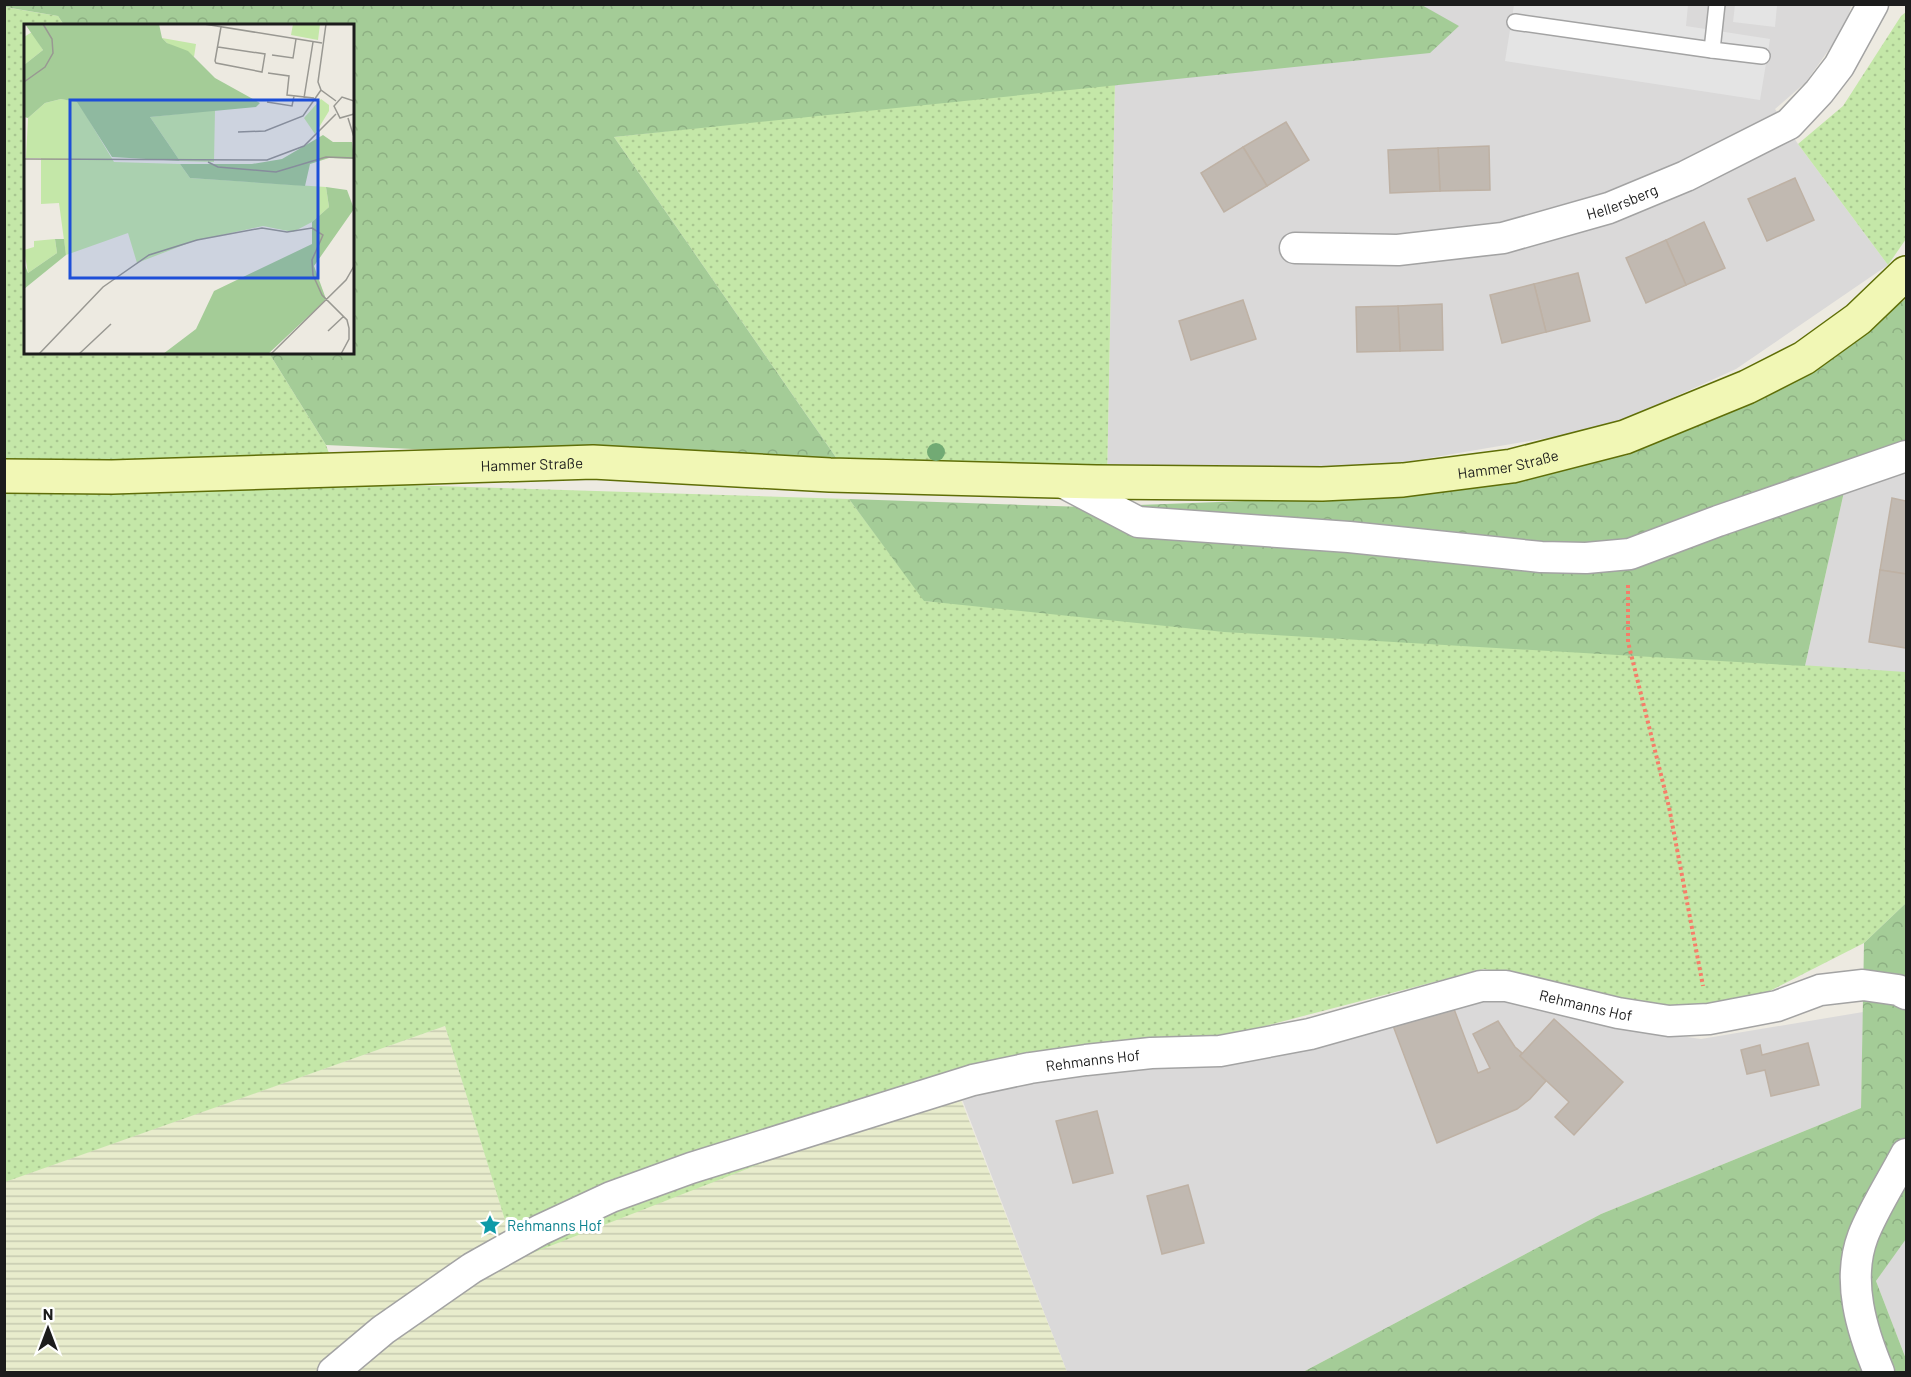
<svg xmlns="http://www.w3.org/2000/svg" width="1911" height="1377" font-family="Barlow,sans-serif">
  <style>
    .residential { fill: #dad9d9 }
    .farmland { fill: url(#farmland-rules) }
    .grass { fill: url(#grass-dots) }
    .forest { fill: url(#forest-crowns) }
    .parking { fill: #e4e4e4 }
    .building { fill: #c1b9b1; stroke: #beb1a4; stroke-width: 1.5 }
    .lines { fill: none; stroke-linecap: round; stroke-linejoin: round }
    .lane-casing { stroke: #a3a3a3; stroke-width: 18 }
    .street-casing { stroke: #a3a3a3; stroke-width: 33 }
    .secondary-casing { stroke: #5f6e07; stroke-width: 36 }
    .path { stroke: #f67d69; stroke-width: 4; stroke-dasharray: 3 3; stroke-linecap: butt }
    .lane { stroke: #fff; stroke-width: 15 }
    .street { stroke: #fff; stroke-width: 30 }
    .secondary { stroke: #f1f7b5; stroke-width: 33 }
    .tree { fill: #72aa74 }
    .labels { text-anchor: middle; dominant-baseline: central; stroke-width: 6; stroke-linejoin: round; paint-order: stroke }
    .street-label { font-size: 15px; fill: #1c1c1c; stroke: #fff }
    .culture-label { font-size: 15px; fill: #0d838f; stroke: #fff; text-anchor: start }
    .inset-road { fill: none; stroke: #999892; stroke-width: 1.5 }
    .view { fill: #1d4ed8; fill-opacity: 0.15; stroke: #1d4ed8; stroke-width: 3 }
    .inset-edge { fill: none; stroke: #1c1c1c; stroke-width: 3 }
  </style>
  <defs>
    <pattern id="farmland-rules" width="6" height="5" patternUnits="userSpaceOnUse" patternTransform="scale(1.5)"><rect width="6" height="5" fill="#e8eccc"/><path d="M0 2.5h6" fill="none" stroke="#c6caaf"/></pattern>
    <pattern id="grass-dots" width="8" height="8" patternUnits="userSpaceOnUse" patternTransform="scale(1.5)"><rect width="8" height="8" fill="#c4e7a8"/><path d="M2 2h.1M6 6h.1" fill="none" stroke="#a8c690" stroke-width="1.8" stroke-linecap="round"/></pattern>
    <pattern id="forest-crowns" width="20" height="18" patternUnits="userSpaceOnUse" patternTransform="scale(1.5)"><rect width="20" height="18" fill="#a4cc97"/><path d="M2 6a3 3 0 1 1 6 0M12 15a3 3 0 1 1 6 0" fill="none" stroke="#8daf82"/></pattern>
  </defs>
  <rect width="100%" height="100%" fill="#edeae1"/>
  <g class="residential">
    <polygon points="1420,5 1851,5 1847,24 1806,82 1775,109 1798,144 1888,265 1736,369 1606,428 1394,464 1107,481 1115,81 1458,26"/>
    <polygon points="1906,473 1906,673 1805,666 1844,492"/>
    <polygon points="1502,995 1604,1025 1701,1039 1863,1012 1861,1108 1601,1214 1303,1372 1067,1372 957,1086"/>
    <polygon points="1906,1238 1906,1359 1876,1281"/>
  </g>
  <polygon class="farmland" points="445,1026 517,1258 956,1087 1067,1372 5,1372 4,1182"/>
  <g class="grass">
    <polygon points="4,7 58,16 64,25 26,26 26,352 269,353 326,445 340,483 849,499 925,601 1511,646 1906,672 1906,903 1864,943 1713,1020 1484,969 1211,1040 956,1087 517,1259 445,1026 5,1182"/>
    <polygon points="1906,12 1906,239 1888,265 1798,144 1843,106 1901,16"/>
    <polygon points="1115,81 1107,481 844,469 614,137"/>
  </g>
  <g class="forest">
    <polygon points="1420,4 1459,26 1430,53 614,137 844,469 326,445 269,353 352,352 352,26 64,25 58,16 5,7 4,5"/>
    <polygon points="1906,299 1906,473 1844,492 1805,666 1224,632 924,601 849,499 1085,507 1401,495 1628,455 1864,329"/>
    <polygon points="1906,903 1906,1239 1876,1281 1906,1359 1906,1372 1303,1372 1601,1214 1861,1108 1864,943"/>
  </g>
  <g class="parking">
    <polygon points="1514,5 1688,5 1686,26 1770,39 1760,100 1505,61"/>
    <polygon points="1735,5 1777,5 1775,27 1733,22"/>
  </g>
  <g class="building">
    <polygon points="1286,122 1309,160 1267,186 1243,147"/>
    <polygon points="1489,146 1490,190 1440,191 1438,148"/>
    <polygon points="1243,147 1267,186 1224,212 1201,173"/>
    <polygon points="1438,148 1440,191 1390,193 1388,150"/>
    <polygon points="1795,178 1814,220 1767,241 1748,199"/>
    <polygon points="1704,222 1725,268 1686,285 1666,240"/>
    <polygon points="1666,240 1686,285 1646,303 1626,258"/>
    <polygon points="1578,273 1590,321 1546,332 1534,284"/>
    <polygon points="1534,284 1546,332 1502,343 1490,295"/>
    <polygon points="1243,300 1256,339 1191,360 1179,321"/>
    <polygon points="1442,304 1443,350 1400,351 1398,306"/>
    <polygon points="1398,306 1400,351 1357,352 1356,307"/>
    <polygon points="1892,498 1906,501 1906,574 1880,570"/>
    <polygon points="1880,570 1906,574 1906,648 1869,642"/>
    <polygon points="1451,1001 1478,1073 1490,1068 1473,1034 1498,1021 1515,1047 1522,1053 1520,1056 1546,1081 1530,1099 1517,1109 1437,1143 1392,1023"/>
    <polygon points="1554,1019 1623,1082 1574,1135 1555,1117 1569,1102 1520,1056"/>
    <polygon points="1808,1043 1819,1085 1771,1096 1765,1070 1747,1074 1741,1050 1760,1045 1762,1055"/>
    <polygon points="1097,1111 1113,1173 1073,1183 1056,1121"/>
    <polygon points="1188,1185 1204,1243 1162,1254 1147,1196"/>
  </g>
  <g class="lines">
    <defs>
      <g id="lane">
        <polyline points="1515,22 1712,50 1717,4"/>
        <polyline points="1712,50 1762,56"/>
      </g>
      <g id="street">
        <path id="s1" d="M1295 248 1398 250 1503 238 1609 208 1686 176 1789 124 1819 92 1839 66 1873 4"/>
        <polyline points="1060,481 1138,522 1349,537 1541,557 1586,558 1630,554 1718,521 1906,456"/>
        <path id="s2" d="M333 1372 383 1330 472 1268 540 1230 611 1197 691 1168 973 1080 1030 1068 1086 1060 1151 1053 1220 1051 1310 1034 1481 986H1506L1618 1013 1669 1021 1709 1019 1777 1006 1820 990 1863 985 1898 990 1906 994"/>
        <path d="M1879 1372C1862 1331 1846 1281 1863 1236 1873 1210 1893 1179 1906 1154"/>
      </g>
      <g id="secondary">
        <path id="s3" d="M4 476 112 477 593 462 830 475 1096 482 1322 484 1403 480 1512 466 1625 437 1747 387 1804 358 1858 319 1906 273"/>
      </g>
    </defs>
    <use href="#lane" class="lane-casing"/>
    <use href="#street" class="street-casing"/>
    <use href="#secondary" class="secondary-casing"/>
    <polyline class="path" points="1628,585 1628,642 1669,807 1703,986"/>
    <use href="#lane" class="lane"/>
    <use href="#street" class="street"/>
    <use href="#secondary" class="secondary"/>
  </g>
  <circle class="tree" cx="936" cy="452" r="9"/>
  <defs>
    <symbol id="sight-bare" viewBox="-9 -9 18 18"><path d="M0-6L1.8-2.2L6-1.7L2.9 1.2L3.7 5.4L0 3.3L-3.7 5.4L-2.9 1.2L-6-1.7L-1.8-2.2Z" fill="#0f9aa8" stroke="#fff" stroke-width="2.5" paint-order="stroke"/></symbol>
  </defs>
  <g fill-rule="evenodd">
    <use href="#sight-bare" x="475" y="1210" width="30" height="30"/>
  </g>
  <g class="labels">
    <g class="street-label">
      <text stroke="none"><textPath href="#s1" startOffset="333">Hellersberg</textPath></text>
      <text stroke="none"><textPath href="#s3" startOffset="1506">Hammer Straße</textPath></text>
      <text stroke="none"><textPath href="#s3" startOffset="528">Hammer Straße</textPath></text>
      <text stroke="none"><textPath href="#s2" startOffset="1336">Rehmanns Hof</textPath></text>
      <text stroke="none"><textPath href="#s2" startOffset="832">Rehmanns Hof</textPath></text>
    </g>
    <g class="culture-label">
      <text x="507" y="1225">Rehmanns Hof</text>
    </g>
  </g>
  <g transform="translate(24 24)">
    <rect width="330" height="330" fill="#edeae1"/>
    <path d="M269 0H296L294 16 267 11ZM8 8 19 26 0 41V13ZM138 14 172 20 170 33 143 19ZM37 75 54 78 90 138 156 140 166 154 302 163 305 183 288 198 269 208 239 202 170 217 113 239 104 209 42 231 35 179 17 180V134H2L4 94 21 79ZM297 75 305 81V87L291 110 280 94ZM191 86 190 138 156 137 126 93ZM31 215 33 229 4 249 0 226 10 223V217Z" fill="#c4e7a8"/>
    <path d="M1 0H135L138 14 143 19 164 27 191 54 236 79 232 83 126 93 156 137 88 133 53 78 37 75 21 79 4 94 0 93V41L19 26ZM299 111 309 118H328L330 135 305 134 286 140 281 162 166 154 156 140H228L258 135ZM302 163 323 166 330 185 290 242 302 275 291 286 244 330H139L172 305 190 267 288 220V198L305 183ZM31 215H40L42 231 0 265V239L4 249 33 229Z" fill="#a4cc97"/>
    <path class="inset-road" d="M180 0 298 19M302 0 294 58 297 66 312 77M194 23 241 30 238 48 192 39 191 37 197 3M248 31 269 34 272 15M244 49 265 52 263 71 290 74M0 58 21 43 29 29 28 15 19 0M280 74 289 18M330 77 318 73 310 82 316 94 330 90M243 78 268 82 270 72M324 94 330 113M214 108 241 107 279 92 297 66M0 135 243 136 280 122 312 90M184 138 194 143 252 148 302 133 330 134M304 307 320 292M15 330 79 263 125 231 173 216 238 204 263 208 288 204 299 211 288 236 289 251 298 271 323 296 325 304V315L317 330M55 330 87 300M247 330 322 256 330 242"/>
    <path class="view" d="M46 76H294V254H46Z"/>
    <rect width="330" height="330" class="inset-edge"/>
  </g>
  <rect width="1911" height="1377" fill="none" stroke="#1c1c1c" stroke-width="12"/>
  <g transform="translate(48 1329)" stroke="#ffffff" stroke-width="4.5" paint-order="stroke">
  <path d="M0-4.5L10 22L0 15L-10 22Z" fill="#1c1c1c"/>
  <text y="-9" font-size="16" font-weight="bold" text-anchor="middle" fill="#1c1c1c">N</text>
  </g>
</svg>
